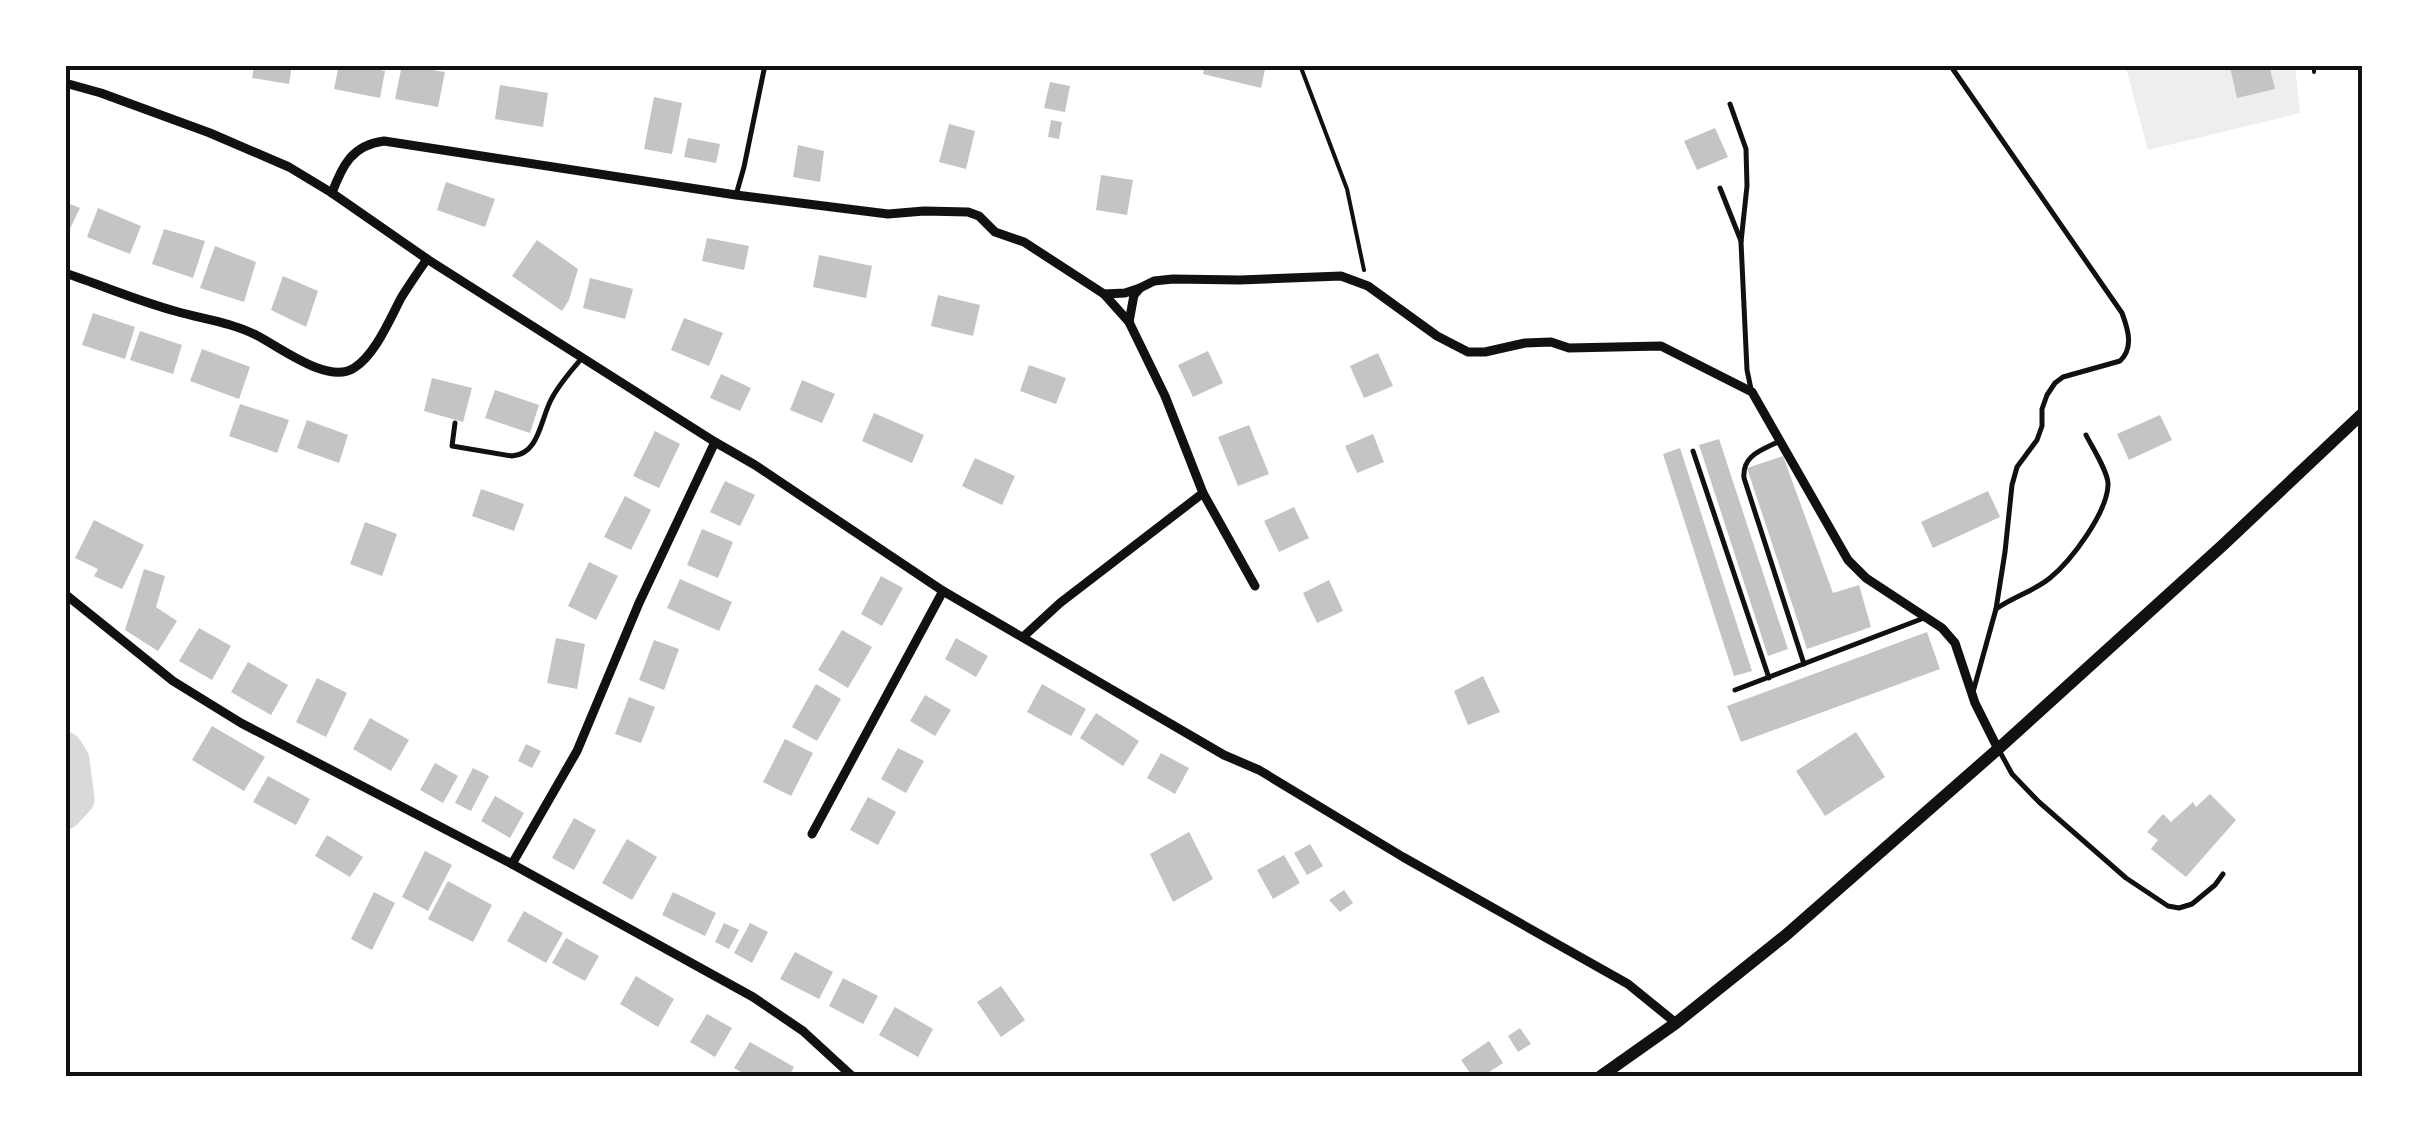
<svg xmlns="http://www.w3.org/2000/svg" width="2428" height="1141" font-family="Roboto,sans-serif">
  <style>
    .green { fill: #eee }
    .lines { fill: none; stroke-linecap: round; stroke-linejoin: round }
    .river { stroke: #d9d9d9; stroke-width: 35 }
    .building { fill: #c4c4c4 }
    .path { stroke: #111; stroke-width: 4 }
    .service { stroke: #111; stroke-width: 5 }
    .minor { stroke: #111; stroke-width: 9 }
    .secondary { stroke: #111; stroke-width: 12 }
    .neatline { fill: none; stroke: #111; stroke-width: 4 }
  </style>
  <rect width="100%" height="100%" fill="#fff"/>
  <polygon class="green" points="2139,65 2295,65 2300,113 2148,150 2126,68"/>
  <g class="lines">
    <polyline class="river" points="65,749 72,760 77,799 65,812"/>
  </g>
  <g class="building">
    <polygon points="254,65 292,65 289,84 252,78"/>
    <polygon points="339,65 354,65 385,71 380,98 334,89"/>
    <polygon points="402,65 445,72 438,107 395,99"/>
    <polygon points="1205,65 1266,65 1261,88 1203,74"/>
    <polygon points="2238,65 2269,65 2275,89 2237,98 2230,67"/>
    <polygon points="1050,82 1070,86 1065,112 1044,108"/>
    <polygon points="500,85 548,93 543,127 495,119"/>
    <polygon points="654,97 682,103 672,154 644,149"/>
    <polygon points="1051,120 1062,122 1059,139 1048,137"/>
    <polygon points="949,124 975,131 966,169 939,162"/>
    <polygon points="1715,128 1728,157 1697,170 1684,141"/>
    <polygon points="688,138 720,144 716,163 684,157"/>
    <polygon points="798,145 824,151 820,182 793,177"/>
    <polygon points="1101,175 1133,180 1127,215 1096,210"/>
    <polygon points="446,182 495,199 485,227 437,210"/>
    <polygon points="65,202 80,208 65,239"/>
    <polygon points="98,208 141,226 130,254 87,237"/>
    <polygon points="164,229 205,241 193,278 152,264"/>
    <polygon points="707,238 749,246 744,270 702,261"/>
    <polygon points="537,240 578,269 569,300 562,311 512,276"/>
    <polygon points="215,246 256,262 244,302 200,288"/>
    <polygon points="819,255 872,266 866,298 813,287"/>
    <polygon points="283,276 318,291 306,327 271,310"/>
    <polygon points="590,278 633,289 625,319 583,308"/>
    <polygon points="938,295 980,305 973,336 931,326"/>
    <polygon points="93,313 135,327 125,359 82,345"/>
    <polygon points="684,318 723,333 709,366 671,350"/>
    <polygon points="140,331 182,345 173,374 130,360"/>
    <polygon points="202,349 250,367 239,399 190,381"/>
    <polygon points="1208,351 1223,383 1193,397 1178,365"/>
    <polygon points="1378,353 1393,386 1364,398 1350,366"/>
    <polygon points="1029,365 1066,378 1056,404 1020,391"/>
    <polygon points="721,374 751,388 740,411 710,398"/>
    <polygon points="432,378 472,388 463,422 424,411"/>
    <polygon points="802,380 835,394 822,423 790,410"/>
    <polygon points="495,390 539,405 530,433 485,418"/>
    <polygon points="240,404 289,420 277,453 229,436"/>
    <polygon points="874,413 924,435 912,463 862,441"/>
    <polygon points="2160,415 2172,440 2129,460 2117,434"/>
    <polygon points="307,420 348,435 339,463 297,448"/>
    <polygon points="1249,425 1269,474 1238,486 1218,437"/>
    <polygon points="655,431 680,444 659,488 633,476"/>
    <polygon points="1373,434 1384,462 1357,473 1345,446"/>
    <polygon points="1719,439 1788,649 1768,656 1699,445"/>
    <polygon points="1680,448 1752,671 1734,676 1663,454"/>
    <polygon points="1783,456 1833,593 1859,585 1871,627 1807,649 1747,468"/>
    <polygon points="975,458 1015,476 1002,505 962,486"/>
    <polygon points="725,481 755,495 740,526 710,512"/>
    <polygon points="481,489 524,504 514,531 472,516"/>
    <polygon points="1988,491 2000,517 1933,548 1921,522"/>
    <polygon points="625,496 651,510 631,550 604,537"/>
    <polygon points="1294,507 1309,538 1279,552 1264,521"/>
    <polygon points="94,520 144,545 122,589 94,576 98,569 75,558"/>
    <polygon points="365,522 397,534 382,576 350,564"/>
    <polygon points="702,529 733,542 718,578 687,565"/>
    <polygon points="589,562 618,576 596,620 568,606"/>
    <polygon points="144,569 165,576 156,607 177,621 158,651 125,630"/>
    <polygon points="881,576 903,588 882,626 861,614"/>
    <polygon points="680,579 732,602 719,631 667,608"/>
    <polygon points="1329,580 1343,611 1317,623 1303,593"/>
    <polygon points="199,628 231,646 212,680 179,661"/>
    <polygon points="842,630 872,647 848,688 818,670"/>
    <polygon points="1927,632 1940,669 1741,742 1727,706"/>
    <polygon points="556,638 585,644 577,689 547,683"/>
    <polygon points="956,638 988,656 976,677 945,659"/>
    <polygon points="654,640 679,649 664,690 639,680"/>
    <polygon points="248,662 288,685 271,715 231,692"/>
    <polygon points="1483,676 1500,712 1468,725 1454,691"/>
    <polygon points="317,678 347,693 326,737 296,722"/>
    <polygon points="816,684 841,699 817,741 792,727"/>
    <polygon points="1042,684 1086,709 1071,736 1027,712"/>
    <polygon points="925,695 951,710 935,736 910,721"/>
    <polygon points="629,697 655,707 641,743 615,734"/>
    <polygon points="1096,713 1139,741 1123,766 1080,738"/>
    <polygon points="370,718 409,740 391,771 353,749"/>
    <polygon points="212,726 265,757 244,791 192,760"/>
    <polygon points="1856,732 1885,777 1825,816 1796,771"/>
    <polygon points="785,739 813,753 791,796 763,782"/>
    <polygon points="526,744 541,751 532,768 518,761"/>
    <polygon points="898,748 924,761 906,793 881,779"/>
    <polygon points="1161,753 1189,768 1175,794 1147,778"/>
    <polygon points="435,763 458,776 443,803 420,790"/>
    <polygon points="473,768 489,776 471,811 455,803"/>
    <polygon points="268,776 310,799 296,825 253,802"/>
    <polygon points="2210,794 2236,820 2186,877 2151,849 2158,840 2147,832 2163,814 2171,822 2193,802 2196,807"/>
    <polygon points="495,796 524,813 510,838 481,821"/>
    <polygon points="868,797 896,812 878,845 850,830"/>
    <polygon points="574,818 596,830 574,870 552,858"/>
    <polygon points="1189,832 1213,879 1173,902 1150,854"/>
    <polygon points="327,835 363,857 350,877 315,856"/>
    <polygon points="627,839 657,857 632,900 602,883"/>
    <polygon points="1310,844 1323,866 1307,875 1294,853"/>
    <polygon points="425,851 452,865 428,911 402,897"/>
    <polygon points="1284,855 1300,883 1273,899 1257,870"/>
    <polygon points="448,881 492,905 473,942 428,919"/>
    <polygon points="1344,890 1353,903 1340,912 1329,900"/>
    <polygon points="374,892 395,903 372,950 351,939"/>
    <polygon points="673,892 716,913 705,936 662,915"/>
    <polygon points="524,911 563,933 546,963 507,941"/>
    <polygon points="724,923 739,930 729,949 715,942"/>
    <polygon points="750,923 768,932 752,963 734,953"/>
    <polygon points="566,938 599,956 585,981 552,963"/>
    <polygon points="795,952 833,972 819,999 780,979"/>
    <polygon points="636,976 674,999 658,1027 620,1004"/>
    <polygon points="843,978 878,996 863,1024 829,1006"/>
    <polygon points="1001,986 1025,1020 1001,1037 977,1002"/>
    <polygon points="895,1007 933,1029 918,1057 879,1035"/>
    <polygon points="707,1014 732,1028 715,1057 690,1042"/>
    <polygon points="1520,1028 1531,1044 1518,1052 1508,1036"/>
    <polygon points="1489,1041 1503,1063 1483,1076 1472,1076 1461,1060"/>
    <polygon points="750,1042 794,1067 789,1076 748,1076 734,1068"/>
  </g>
  <g class="lines">
    <g class="path">
      <polyline points="1300,65 1347,189 1364,270"/>
      <polyline points="2314,65 2314,72"/>
    </g>
    <g class="service">
      <path d="M1950 65 2122 313C2128 329 2134 348 2120 361L2063 377 2055 383 2047 395 2042 409V426L2037 440 2017 467 2012 485 2005 552 1996 609 1973 692"/>
      <polyline points="1730,104 1746,149 1747,186 1741,242 1747,370 1751,389"/>
      <polyline points="1720,188 1741,241"/>
      <polyline points="736,195 744,167 765,65"/>
      <path d="M455 423 452 446 512 456C540 454 540 419 552 398 560 383 571 371 582 358"/>
      <path d="M1780 441C1762 450 1742 455 1744 478L1804 664"/>
      <polyline points="1693,451 1769,678"/>
      <path d="M1996 609C2013 597 2034 591 2050 578 2071 561 2107 513 2108 485 2109 473 2092 447 2086 435"/>
      <polyline points="1735,690 1924,618"/>
      <polyline points="2000,752 2012,774 2039,802 2126,878 2168,906 2179,908 2192,904 2215,885 2223,874"/>
    </g>
    <g class="minor">
      <polyline points="65,83 101,93 210,133 289,167 332,193 427,259 715,442 755,465 943,591 1224,755 1259,770 1403,857 1628,984 1676,1023"/>
      <path d="M332 193C342 166 352 145 384 141L736 195 888 214 924 211 968 212 979 216 995 232 1024 242 1104 294 1129 322 1165 396 1203 493 1255 586"/>
      <path d="M65 273C101 285 138 301 175 311 202 319 230 322 256 335 280 347 328 385 354 368 375 355 390 319 401 298 409 285 418 272 427 259"/>
      <polyline points="1104,294 1125,293 1140,288"/>
      <polyline points="1129,322 1134,295 1140,288 1154,281 1173,279 1240,280 1341,276 1368,286 1437,336 1468,352 1485,352 1525,343 1551,342 1569,348 1661,346 1752,392 1848,560 1866,578 1942,628 1955,643 1975,703 1998,749"/>
      <polyline points="65,594 173,681 241,723 512,864 753,997 803,1031 852,1076"/>
      <polyline points="1023,637 1060,603 1203,493"/>
      <polyline points="812,834 943,591"/>
      <polyline points="512,864 577,751 639,603 715,442"/>
    </g>
    <polyline class="secondary" points="1601,1076 1676,1023 1786,935 1998,749 2223,545 2363,413"/>
  </g>
  <rect width="2428" height="1141" fill="none" stroke="#ffffff" stroke-width="135"/>
  <rect x="68" y="68" width="2292" height="1006" class="neatline"/>
</svg>
